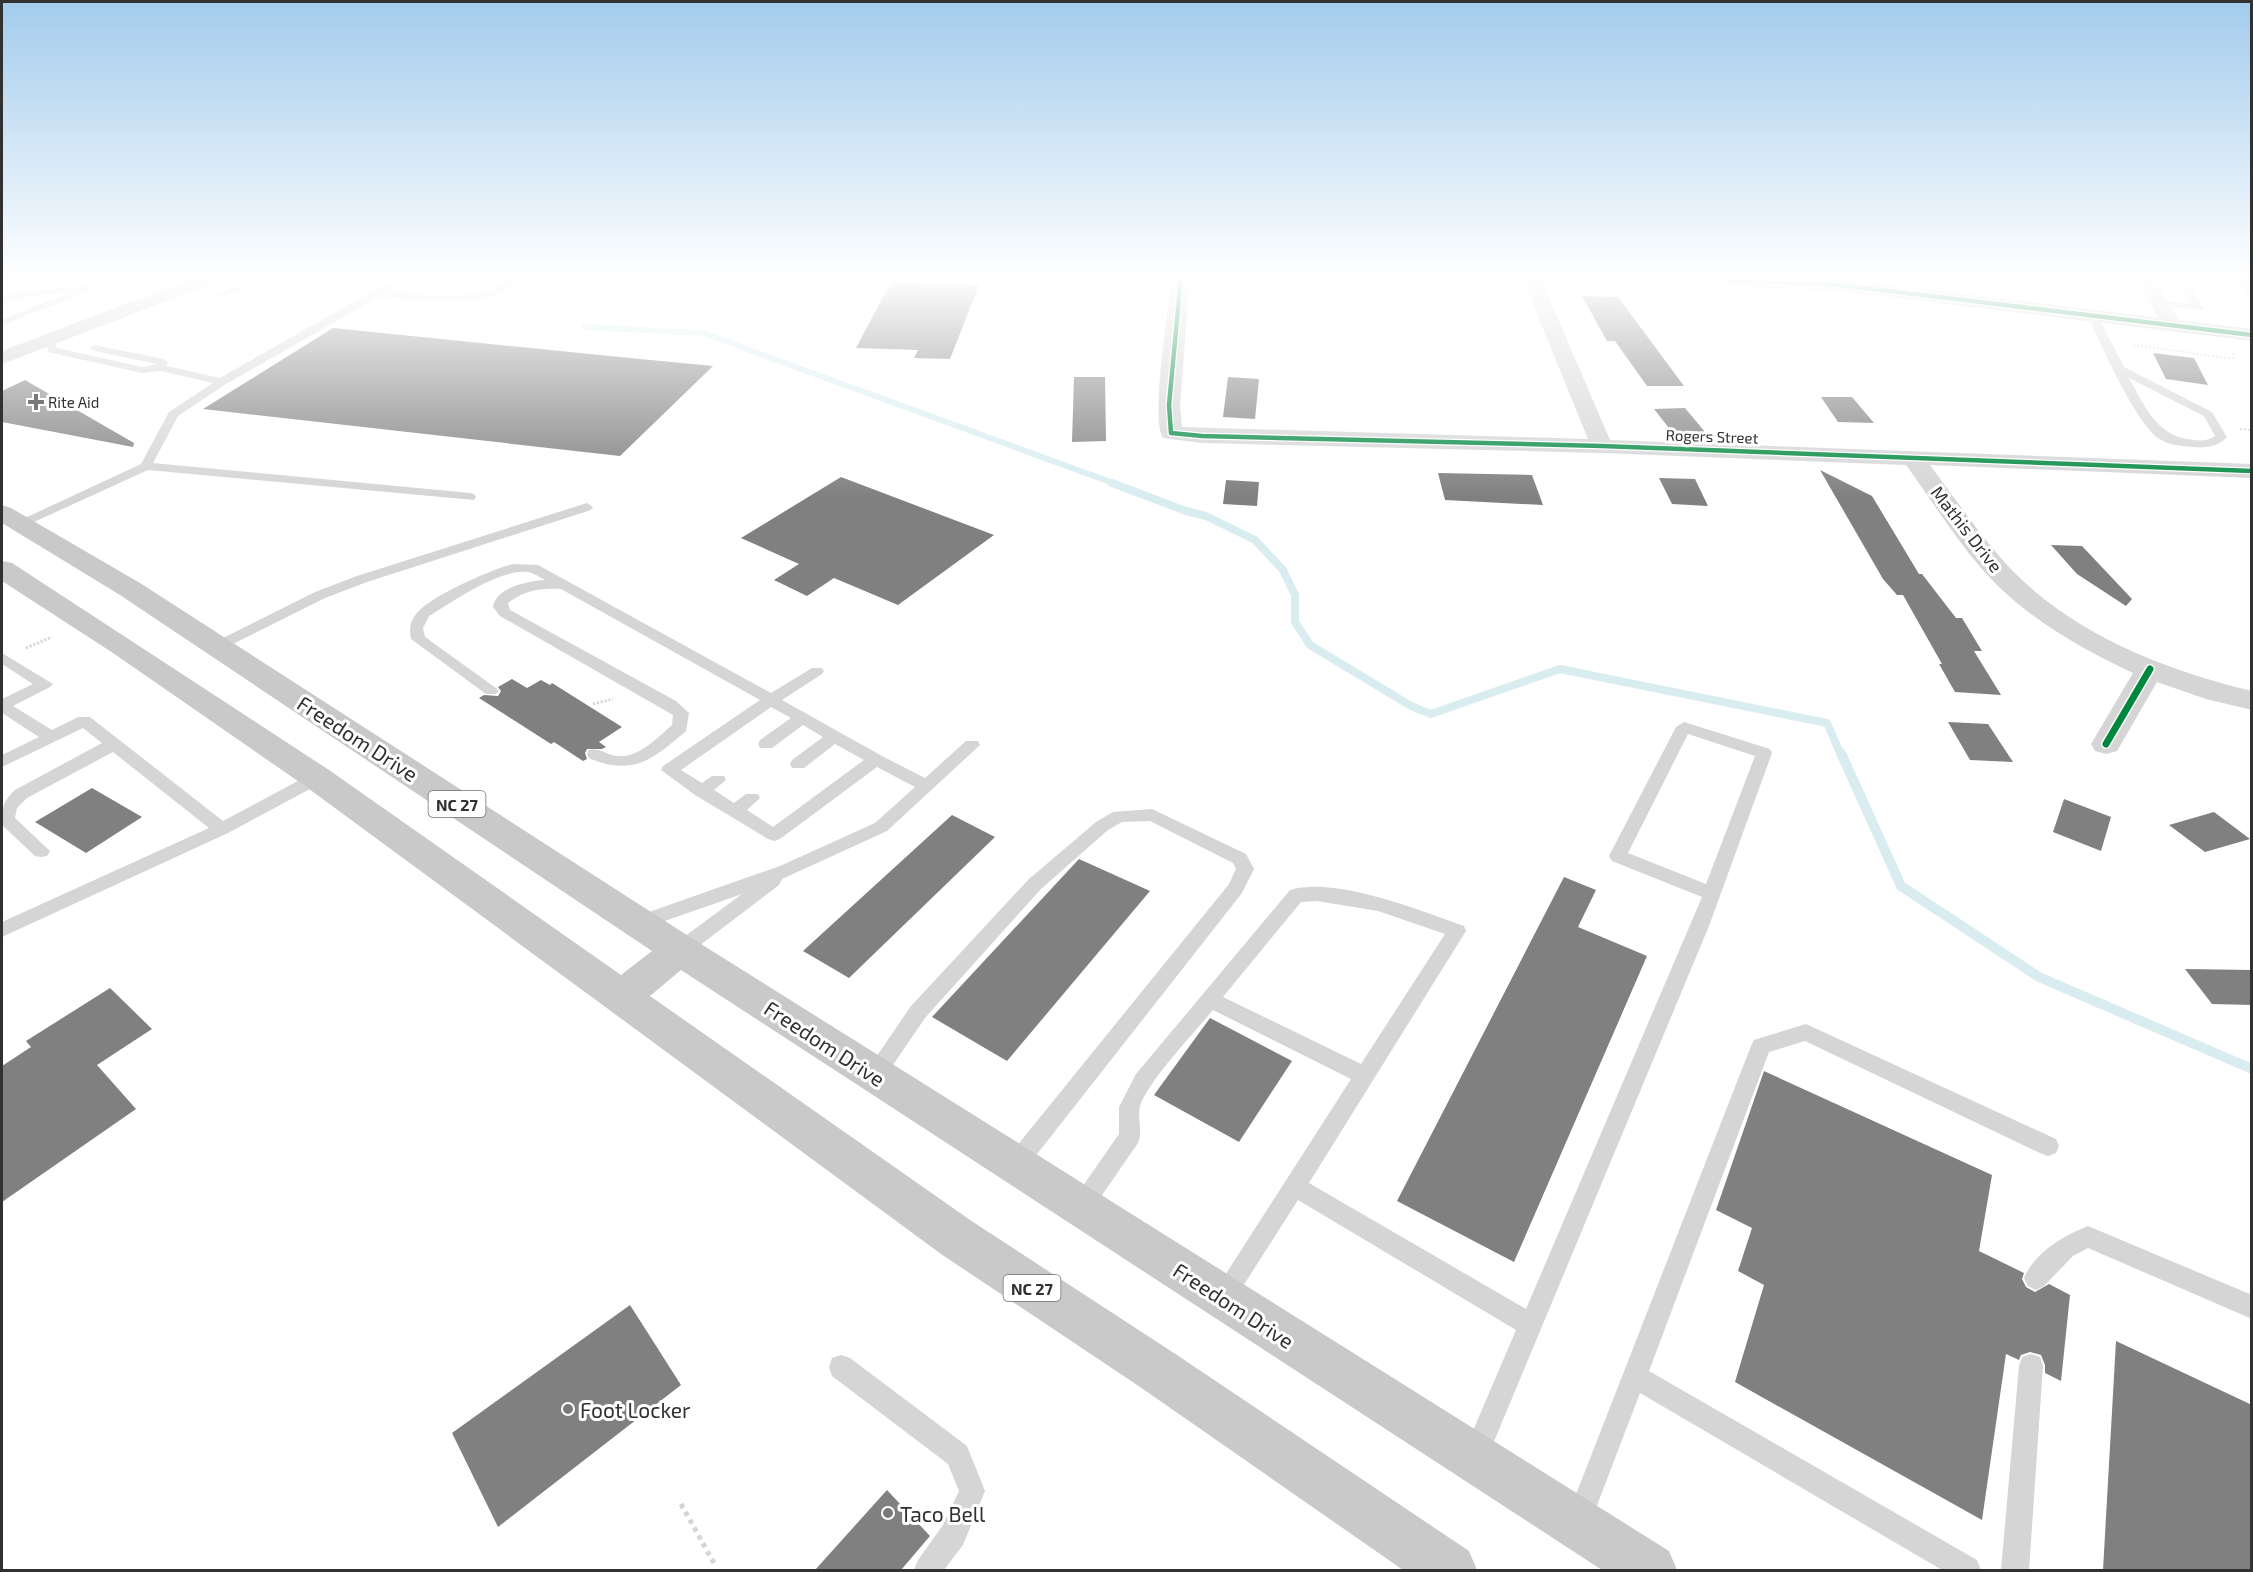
<svg xmlns="http://www.w3.org/2000/svg" width="2253" height="1572" font-family="'Exo 2',sans-serif">
  <style>
    .lines { fill: none; stroke-linecap: round; stroke-linejoin: round }
    .stream-far2 { stroke: #d9edf1; stroke-width: 6 }
    .stream-far1 { stroke: #d9edf1; stroke-width: 8 }
    .stream { stroke: #d9edf1; stroke-width: 10 }
    .building { fill: #808080 }
    .path-far2 { stroke: #d5d5d5; stroke-width: 2; stroke-dasharray: 2 2; stroke-linecap: butt }
    .path-far1 { stroke: #d5d5d5; stroke-width: 3; stroke-dasharray: 2 2; stroke-linecap: butt }
    .path { stroke: #d5d5d5; stroke-width: 5; stroke-dasharray: 4.5 4.5; stroke-linecap: butt }
    .lane { fill: #d5d5d5; fill-rule: evenodd }
    .street { fill: #d5d5d5; fill-rule: evenodd }
    .secondary { fill: #cfcfcf; fill-rule: evenodd }
    .primary { fill: #c9c9c9; fill-rule: evenodd }
    .cycleway-far1-casing { stroke: #fff; stroke-width: 7 }
    .cycleway-casing { stroke: #fff; stroke-width: 10 }
    .cycleway-far1 { stroke: #00873e; stroke-width: 4.5 }
    .cycleway { stroke: #00873e; stroke-width: 7 }
    .poi-dot { fill: #797979; stroke: #fff; stroke-width: 2 }
    .labels { text-anchor: middle; dominant-baseline: central; stroke-width: 6; stroke-linejoin: round; paint-order: stroke }
    .far-poi-label { font-size: 15px; fill: #313131; stroke: #fff; text-anchor: start }
    .far-street-label { font-size: 15px; fill: #313131; stroke: #fff }
    .shield { fill: #fff; stroke: #6f6f6f; stroke-width: 1.5 }
    .shield-label { font-size: 16px; font-weight: bold; fill: #313131 }
    .street-label { font-size: 18px; fill: #313131; stroke: #fff }
    .near-street-label { font-size: 21px; fill: #313131; stroke: #fff }
    .near-poi-label { font-size: 21px; fill: #313131; stroke: #fff; text-anchor: start }
  </style>
  <rect width="100%" height="100%" fill="#fff"/>
  <g class="lines">
    <polyline class="stream-far2" points="585,327 703,333 1116,484"/>
    <polyline class="stream-far1" points="1112,483 1186,511 1206,516 1255,540 1283,570 1295,595 1295,622 1310,645 1411,706 1431,714 1560,669 1827,723 1841,755"/>
    <polyline class="stream" points="1841,753 1901,886 2039,977 2252,1069"/>
  </g>
  <g class="building">
    <polygon points="891,282 979,285 950,359 914,358 918,350 856,348"/>
    <polygon points="1582,296 1618,297 1684,386 1647,386 1615,341 1607,341"/>
    <polygon points="333,328 620,357 713,366 620,456 203,409"/>
    <polygon points="2153,353 2194,358 2208,385 2166,379"/>
    <polygon points="1074,377 1105,377 1106,441 1072,442"/>
    <polygon points="1228,377 1259,379 1255,419 1223,417"/>
    <polygon points="25,380 134,443 133,447 2,422 2,391"/>
    <polygon points="1821,397 1852,397 1874,423 1838,422"/>
    <polygon points="1685,408 1705,432 1672,432 1654,409"/>
    <polygon points="1820,470 1872,496 1919,574 1922,574 1956,618 1962,618 1982,651 1974,651 2001,695 1955,692 1939,664 1942,664 1903,595 1897,595 1883,579"/>
    <polygon points="1438,473 1532,475 1543,505 1445,500"/>
    <polygon points="841,477 994,535 898,605 834,578 807,596 774,580 799,564 741,538"/>
    <polygon points="1659,478 1695,479 1708,506 1672,504"/>
    <polygon points="1226,480 1259,482 1257,506 1223,504"/>
    <polygon points="2051,545 2082,546 2132,599 2126,606 2077,574"/>
    <polygon points="512,679 527,688 541,680 550,685 552,683 622,727 599,742 606,747 602,749 587,749 585,753 587,759 583,761 554,742 551,744 479,698 484,695 498,696 501,691 498,687"/>
    <polygon points="1948,722 1988,724 2013,762 1970,760"/>
    <polygon points="92,788 142,817 86,853 35,822"/>
    <polygon points="2064,799 2111,817 2101,851 2053,832"/>
    <polygon points="2214,812 2250,839 2205,852 2169,825"/>
    <polygon points="952,815 995,837 849,978 803,951"/>
    <polygon points="1079,859 1150,891 1007,1061 932,1017"/>
    <polygon points="1564,877 1596,890 1578,927 1647,956 1514,1262 1397,1201"/>
    <polygon points="2185,969 2252,970 2252,1005 2212,1004"/>
    <polygon points="110,988 152,1029 97,1065 136,1109 2,1202 2,1066 31,1047 26,1041"/>
    <polygon points="1210,1018 1292,1061 1239,1142 1154,1095"/>
    <polygon points="1764,1071 1992,1175 1979,1251 2024,1273 2022,1279 2026,1287 2035,1292 2049,1284 2070,1295 2061,1381 2045,1373 2045,1365 2041,1355 2030,1352 2021,1355 2019,1360 2006,1354 1982,1520 1735,1382 1764,1285 1738,1271 1752,1228 1716,1210"/>
    <polygon points="630,1305 681,1385 498,1527 452,1433"/>
    <polygon points="2116,1341 2252,1405 2252,1570 2103,1570"/>
    <polygon points="887,1490 930,1536 901,1570 815,1570"/>
  </g>
  <g class="lines">
    <g class="path-far2">
      <polyline points="2133,345 2228,358 2233,358 2233,354"/>
      <polyline points="2240,429 2252,430"/>
    </g>
    <g class="path-far1">
      <polyline points="26,648 52,637"/>
      <polyline points="593,704 613,699"/>
    </g>
    <polyline class="path" points="681,1504 715,1565"/>
    <g class="lane">
      <polygon points="100,277 111,277 75,297 2,325 2,319 71,292 32,296 2,303 2,297 32,290 71,286 76,289"/>
      <polygon points="258,277 270,277 224,297 216,295"/>
      <path d="M397 277H408L387 292C421 294 487 305 510 277H520L510 289 496 295 474 300H430L379 297 226 384 178 416 153 463 470 493 474 494 476 497 474 500 148 470 23 527H13L12 524 141 464 169 412 213 383 161 371 142 373 48 352 47 342H55L57 348 142 367 157 364 95 351 90 348 95 345 163 359 168 362 167 366 220 378Z"/>
      <polygon points="2174,277 2183,277 2204,308 2202,310 2156,305 2156,301 2159,300 2192,304"/>
      <polygon points="2185,277 2215,277 2244,280 2252,288 2252,298 2238,285 2190,280"/>
      <path d="M2088 313 2097 315 2124 367 2212 412 2227 437C2218 447 2205 448 2193 447 2182 446 2167 445 2158 438 2133 418 2102 346 2087 315ZM2129 378 2204 416 2215 436C2206 442 2198 441 2188 439 2156 435 2143 403 2129 378Z"/>
      <polygon points="587,503 593,507 591,510 367,582 325,598 223,649 213,649 211,646 213,643 315,592 357,576"/>
      <path d="M513 564 538 565 771 693 812 668H822L824 671 822 674 782 700 882 756 925 778 966 741H978L980 745 887 831 782 879 779 885 687 955 680 957 673 955 671 950 673 945 742 894 639 930 632 928 630 923 632 918 780 866 875 823 915 787 877 767 780 839 774 841 768 839 695 795 661 770 663 766 760 700 561 589C540 588 525 590 508 603L510 610 676 701 689 713 686 731C653 759 633 777 589 758L587 754 589 750C598 748 603 752 612 755 635 762 656 739 672 725L673 715 500 616 493 607C496 587 528 581 545 580 539 577 534 573 528 572 498 569 454 601 429 616L423 628 425 637 496 688 499 691 496 694H486L411 639C409 629 410 621 417 613 429 597 492 569 513 564ZM771 707 791 718 760 740 758 744 760 748H772L803 725 823 737 792 760 790 764 792 768H804L835 744 864 760 773 827 747 810 760 798 758 794H746L734 803 714 790 726 780 724 776H712L702 783 681 770Z"/>
      <path d="M2 653 53 684 50 687 13 706 52 730 78 717H90L223 821 311 774H323L325 778 323 782 228 833 2 937V922L209 828 113 752 27 798 17 808 15 818 50 851 47 856 41 857 35 856 2 825C2 808 3 801 15 790L102 743 83 728 2 767V755L39 737 2 713V699L33 684 2 664Z"/>
      <path d="M1684 722 1770 749 1772 753 1709 926 1485 1463 1476 1467 1467 1463 1463 1454 1516 1330 1298 1200 1231 1305 1223 1309 1215 1305 1211 1297 1351 1079 1213 1010C1195 1032 1148 1081 1140 1106 1137 1118 1143 1131 1138 1143L1089 1214 1081 1218 1073 1214 1070 1207 1073 1200 1119 1134V1107L1136 1074 1290 890C1335 876 1419 910 1464 926L1466 931 1309 1183 1526 1309 1702 897 1612 861 1609 856 1676 727ZM1688 734 1755 756 1706 884 1628 853ZM1317 901 1378 911 1445 934 1361 1064 1223 997 1301 902Z"/>
      <polygon points="1152,809 1246,854 1254,869 1242,893 1023,1172 1015,1175 1007,1172 1004,1165 1007,1158 1229,884 1236,869 1233,863 1150,821 1122,822 1108,830 1041,889 925,1018 882,1081 875,1084 868,1081 865,1075 868,1069 911,1006 1029,879 1096,822 1113,812"/>
      <polygon points="1806,1024 2056,1139 2059,1146 2056,1153 2048,1156 2040,1153 1805,1041 1769,1052 1649,1371 1977,1560 1981,1570 1942,1570 1640,1393 1588,1529 1579,1533 1570,1529 1566,1520 1751,1046 1754,1040"/>
      <path d="M2088 1226 2252 1295V1319L2088 1248 2073 1256 2044 1286 2036 1290 2028 1286 2024 1278C2035 1252 2063 1236 2088 1226Z"/>
      <polygon points="2031,1354 2040,1357 2043,1366 2029,1570 2001,1570 2019,1366 2022,1357"/>
      <polygon points="841,1355 850,1358 967,1446 985,1491 963,1545 944,1570 914,1570 918,1560 943,1525 959,1491 948,1464 832,1376 829,1367 832,1358"/>
    </g>
    <g class="street">
      <polygon points="2,277 28,277 25,281 2,283"/>
      <path d="M1172 277H1190L1180 405 1182 427 1588 439 1522 277H1540L1610 440 2252 464V478L1930 465C1953 496 1975 528 2000 557 2063 630 2160 669 2252 691V710L2206 699 2157 682 2117 751 2106 754 2095 751 2091 744 2133 673C2078 647 2023 616 1982 569 1954 537 1931 499 1906 465L1602 453 1202 443 1163 438C1150 419 1169 305 1172 277Z"/>
      <polygon points="2135,277 2153,277 2182,325 2179,329 2165,329"/>
    </g>
    <g class="secondary">
      <polygon points="196,277 221,277 219,281 2,364 2,351"/>
      <polygon points="1657,277 1782,277 1840,279 2252,329 2252,341 1840,291 1666,283 1659,281"/>
    </g>
    <polygon class="primary" points="2,505 11,508 140,583 693,939 1669,1551 1677,1570 1602,1570 681,970 650,996 973,1222 1177,1355 1469,1551 1477,1570 1403,1570 1143,1389 941,1254 305,786 113,653 2,581 2,561 12,563 329,770 621,975 652,951 120,595 2,523"/>
    <defs>
      <g id="cycleway-far1">
        <polyline points="1181,277 1169,405 1171,433 1202,436 1602,446 2252,471"/>
        <polyline points="1666,277 1840,285 2252,335"/>
      </g>
      <polyline id="cycleway" points="2106,744 2150,669"/>
    </defs>
    <use href="#cycleway-far1" class="cycleway-far1-casing"/>
    <use href="#cycleway" class="cycleway-casing"/>
    <use href="#cycleway-far1" class="cycleway-far1"/>
    <use href="#cycleway" class="cycleway"/>
  </g>
  <linearGradient id="sky" x2="0" y2="1"><stop stop-color="#a2cbec"/><stop offset="0.56" stop-color="#fff"/><stop offset="1" stop-color="#fff" stop-opacity="0"/></linearGradient>
  <rect width="2253" height="497" fill="url(#sky)"/>
  <g class="poi-dot">
    <path d="M33 393h6v6h6v6h-6v6h-6v-6h-6v-6h6z"/>
    <circle cx="568" cy="1409" r="6"/>
    <circle cx="888" cy="1513" r="6"/>
  </g>
  <g class="labels">
    <g class="far-poi-label">
      <text x="48" y="402">Rite Aid</text>
    </g>
    <g class="far-street-label">
      <text transform="translate(1712 436) rotate(2)">Rogers Street</text>
    </g>
    <g class="shield">
      <rect x="428.5" y="791" width="57" height="26" rx="4.5"/>
      <rect x="1003.5" y="1275" width="57" height="26" rx="4.5"/>
    </g>
    <g class="shield-label">
      <text x="457" y="804">NC 27</text>
      <text x="1032" y="1288">NC 27</text>
    </g>
    <g class="street-label">
      <text transform="translate(1967 529) rotate(52)">Mathis Drive</text>
    </g>
    <g class="near-street-label">
      <text transform="translate(358 738) rotate(33)">Freedom Drive</text>
      <text transform="translate(825 1043) rotate(33)">Freedom Drive</text>
      <text transform="translate(1234 1305) rotate(33)">Freedom Drive</text>
    </g>
    <g class="near-poi-label">
      <text x="580" y="1409">Foot Locker</text>
      <text x="900" y="1513">Taco Bell</text>
    </g>
  </g>
  <rect width="2253" height="1572" fill="none" stroke="#313131" stroke-width="6"/>
</svg>
